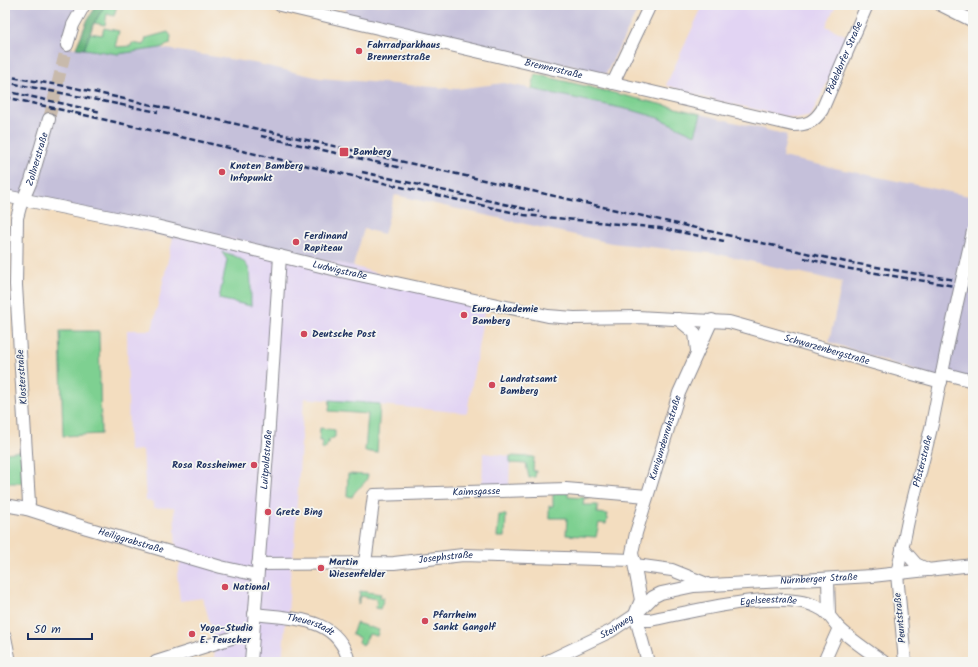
<svg xmlns="http://www.w3.org/2000/svg" width="978" height="667" font-family="Kalam,sans-serif">
  <style>
    .built { fill: #e2d4f3 }
    .industrial { fill: #c5c0da }
    .green { fill: #7ed091; stroke: #4c8078 }
    .forest { fill: #66b27b; stroke: #40706c }
    .lines { fill: none; stroke-linecap: round; stroke-linejoin: round }
    .minor-tunnel { stroke: #c8baac; stroke-width: 12; stroke-dasharray: 12 6; stroke-linecap: butt }
    .minor-casing { stroke: #87868e; stroke-width: 14 }
    .minor { stroke: #fff; stroke-width: 12 }
    .rail { stroke: #1b2f5e; stroke-width: 2.5; stroke-dasharray: 6 3; stroke-linecap: butt }
    .minor-bridge-casing { stroke: #87868e; stroke-width: 14; stroke-linecap: butt }
    .minor-bridge { stroke: #fff; stroke-width: 12 }
    .poi-dot { fill: #d1495b; stroke: #f6f6f2; stroke-width: 1.5 }
    .labels { text-anchor: middle; dominant-baseline: central; stroke-width: 3.5; stroke-linejoin: round; paint-order: stroke }
    .poi-label { font-size: 10px; font-weight: bold; fill: #1b2f5e; stroke: #f6f6f2; text-anchor: start }
    .street-label { font-size: 10px; fill: #1b2f5e; stroke: #f6f6f2 }
  </style>
  <rect width="100%" height="100%" fill="#f6f6f2"/>
  <filter id="ink" filterUnits="userSpaceOnUse"><feTurbulence type="fractalNoise" baseFrequency=".025" numOctaves="2"/><feDisplacementMap in="SourceGraphic" scale="8" xChannelSelector="R" yChannelSelector="G"/><feConvolveMatrix kernelMatrix="1 2 1 2 8 2 1 2 1" color-interpolation-filters="sRGB"/></filter>
  <filter id="wash" filterUnits="userSpaceOnUse"><feTurbulence type="fractalNoise" baseFrequency=".012" numOctaves="4" result="noise"/><feDisplacementMap in="SourceGraphic" scale="16" xChannelSelector="R" yChannelSelector="G"/><feGaussianBlur stdDeviation="0.9" result="paint"/><feColorMatrix in="noise" values="0 0 0 0 0 0 0 0 0 0 0 0 0 0 0 0 0 1.4 0 .05"/><feComposite in="paint" operator="in"/></filter>
  <g filter="url(#wash)">
    <rect width="100%" height="100%" fill="#f3ddbf"/>
    <g class="built">
      <polygon points="703,5 836,5 826,26 849,37 811,116 797,119 706,98 666,85"/>
      <polygon points="216,235 353,266 485,307 467,413 304,398 293,561 291,562 288,616 286,616 282,662 214,662 215,641 203,598 180,601 177,574 183,555 176,553 174,507 154,508 153,502 146,501 143,450 129,451 127,330 152,330 173,238"/>
      <polygon points="483,453 510,456 509,488 482,488"/>
    </g>
    <g class="industrial">
      <polygon points="5,5 79,5 63,46 118,54 160,48 254,63 320,78 457,89 504,83 635,111 656,117 695,134 701,114 787,135 782,157 969,196 973,178 973,388 939,379 829,342 842,282 718,254 611,243 395,195 384,234 364,229 353,266 216,235 173,238 5,198"/>
      <polygon points="348,5 640,5 606,74 344,15"/>
    </g>
    <g class="green">
      <polygon points="105,5 117,5 114,16 107,14 105,25 94,23"/>
      <polygon points="104,28 119,31 115,47 131,46 132,43 144,45 146,38 168,32 171,36 170,44 160,48 118,54 84,49 90,33 102,35"/>
      <polygon points="535,74 701,114 695,135 656,117 635,111 532,89"/>
      <path d="M222 252C257 260 250 276 251 306L219 299 227 260Z"/>
      <polygon points="60,331 99,331 101,434 63,436"/>
      <polygon points="330,400 380,404 377,453 365,451 368,414 329,411"/>
      <polygon points="320,428 335,430 335,437 329,440 325,449 322,449 323,441 319,441"/>
      <polygon points="21,451 22,483 6,483 6,453"/>
      <polygon points="510,456 534,457 533,471 536,471 535,477 529,478 526,464 510,463"/>
      <path d="M348 474 368 475C366 486 356 487 352 497L347 496Z"/>
      <polygon points="568,491 568,497 590,498 584,498 583,505 598,505 597,513 608,514 606,524 599,523 596,537 566,535 567,518 549,518 549,506 553,506 553,492"/>
      <polygon points="499,515 506,515 505,537 497,537"/>
      <polygon points="360,591 381,594 380,597 384,598 380,609 376,608 377,599 361,596 358,605"/>
      <polygon points="356,623 379,630 377,636 369,634 363,645 359,642 360,638 352,635"/>
    </g>
    <polygon class="forest" points="97,5 105,5 94,23 84,49 76,48 88,19"/>
  </g>
  <g filter="url(#ink)">
    <g class="lines">
      <polyline class="minor-tunnel" points="49,119 67,45"/>
      <defs>
        <g id="minor">
          <path id="s1" d="M280 5 793 125C807 125 814 122 822 110L867 5"/>
          <polyline points="941,5 973,21"/>
          <polyline points="67,45 73,25 84,5"/>
          <polyline points="613,83 650,5"/>
          <path id="s2" d="M5 196 156 226 341 271 548 316 574 318 637 317 729 322 941 382"/>
          <polyline points="678,319 695,333 697,351"/>
          <polyline points="942,373 973,381"/>
          <path id="s3" d="M5 505 27 509 87 528 221 567 257 575"/>
          <path id="s4" d="M27 509 29 503 16 285 17 218 20 207 31 181 49 119"/>
          <polyline points="902,548 916,564 929,570"/>
          <path id="s5" d="M365 563 374 495 566 489 647 496"/>
          <path id="s6" d="M258 564 394 563 463 555 634 560"/>
          <polyline points="635,565 672,570 707,584"/>
          <polyline points="828,579 829,614"/>
          <path id="s7" d="M636 612 641 600 632 553 636 533 679 393 712 320"/>
          <path id="s8" d="M254 614C293 619 338 616 349 662"/>
          <path id="s9" d="M635 615 641 620H650C692 612 783 586 821 609 830 614 833 622 840 629 853 641 869 652 884 662"/>
          <polyline points="635,615 648,662"/>
          <polyline points="5,637 10,662"/>
          <polyline points="156,662 241,635 253,634"/>
          <path id="s10" d="M251 662 268 441 280 256"/>
          <path id="s11" d="M546 662 611 631 635 615 653 597 661 593 694 586 872 576 973 565"/>
          <polyline points="824,662 839,628"/>
          <path id="s12" d="M905 662 897 574 908 521 932 424 947 348"/>
        </g>
      </defs>
      <use href="#minor" class="minor-casing"/>
      <use href="#minor" class="minor"/>
      <g class="rail">
        <polyline points="5,76 71,87 183,112 846,262 973,283"/>
        <polyline points="5,82 158,112"/>
        <polyline points="5,91 101,112"/>
        <polyline points="5,97 524,215 660,228 724,241"/>
        <polyline points="261,136 402,168"/>
        <polyline points="362,172 539,212"/>
        <polyline points="804,258 845,268 973,289"/>
      </g>
      <defs>
        <polyline id="minor-bridge" points="947,348 973,231"/>
      </defs>
      <use href="#minor-bridge" class="minor-bridge-casing"/>
      <use href="#minor-bridge" class="minor-bridge"/>
    </g>
  </g>
  <g class="poi-dot">
    <circle cx="359" cy="51" r="4"/>
    <rect x="339" y="147" width="10" height="10" rx="2"/>
    <circle cx="222" cy="172" r="4"/>
    <circle cx="296" cy="242" r="4"/>
    <circle cx="464" cy="315" r="4"/>
    <circle cx="304" cy="334" r="4"/>
    <circle cx="492" cy="385" r="4"/>
    <circle cx="254" cy="465" r="4"/>
    <circle cx="268" cy="512" r="4"/>
    <circle cx="321" cy="568" r="4"/>
    <circle cx="225" cy="587" r="4"/>
    <circle cx="425" cy="621" r="4"/>
    <circle cx="192" cy="634" r="4"/>
  </g>
  <g class="labels">
    <g class="poi-label">
      <text x="367" y="45">Fahrradparkhaus<tspan x="367" dy="12">Brennerstraße</tspan></text>
      <text x="353" y="152">Bamberg</text>
      <text x="230" y="166">Knoten Bamberg<tspan x="230" dy="12">Infopunkt</tspan></text>
      <text x="304" y="236">Ferdinand<tspan x="304" dy="12">Rapiteau</tspan></text>
      <text x="472" y="309">Euro-Akademie<tspan x="472" dy="12">Bamberg</tspan></text>
      <text x="312" y="334">Deutsche Post</text>
      <text x="500" y="379">Landratsamt<tspan x="500" dy="12">Bamberg</tspan></text>
      <text x="246" y="465" text-anchor="end">Rosa Rossheimer</text>
      <text x="276" y="512">Grete Bing</text>
      <text x="329" y="562">Martin<tspan x="329" dy="12">Wiesenfelder</tspan></text>
      <text x="233" y="587">National</text>
      <text x="433" y="615">Pfarrheim<tspan x="433" dy="12">Sankt Gangolf</tspan></text>
      <text x="200" y="628">Yoga-Studio<tspan x="200" dy="12">E. Teuscher</tspan></text>
    </g>
    <g class="street-label">
      <text stroke="none"><textPath href="#s1" startOffset="618">Pödeldorfer Straße</textPath></text>
      <text stroke="none"><textPath href="#s1" startOffset="281">Brennerstraße</textPath></text>
      <text stroke="none"><textPath href="#s4" startOffset="354">Zollnerstraße</textPath></text>
      <text stroke="none"><textPath href="#s2" startOffset="343">Ludwigstraße</textPath></text>
      <text stroke="none"><textPath href="#s2" startOffset="839">Schwarzenbergstraße</textPath></text>
      <text transform="translate(22 377) rotate(-94)">Klosterstraße</text>
      <text stroke="none"><textPath href="#s7" startOffset="181">Kunigundenruhstraße</textPath></text>
      <text stroke="none"><textPath href="#s10" startOffset="203">Luitpoldstraße</textPath></text>
      <text stroke="none"><textPath href="#s12" startOffset="204">Pfisterstraße</textPath></text>
      <text stroke="none"><textPath href="#s5" startOffset="171">Kaimsgasse</textPath></text>
      <text stroke="none"><textPath href="#s3" startOffset="131">Heiliggrabstraße</textPath></text>
      <text stroke="none"><textPath href="#s6" startOffset="188">Josephstraße</textPath></text>
      <text stroke="none"><textPath href="#s11" startOffset="294">Nürnberger Straße</textPath></text>
      <text stroke="none"><textPath href="#s9" startOffset="137">Egelseestraße</textPath></text>
      <text transform="translate(900 618) rotate(-96)">Peuntstraße</text>
      <text stroke="none"><textPath href="#s11" startOffset="79">Steinweg</textPath></text>
      <text stroke="none"><textPath href="#s8" startOffset="58">Theuerstadt</textPath></text>
    </g>
  </g>
  <rect width="978" height="667" fill="none" stroke="#f6f6f2" stroke-width="20"/>
  <path d="M28 633v6h64v-6" fill="none" stroke="#1b2f5e" stroke-width="2"/>
  <text x="34" y="633" font-size="12" fill="#1b2f5e" stroke="#f6f6f2" stroke-width="3" paint-order="stroke">50 m</text>
</svg>
